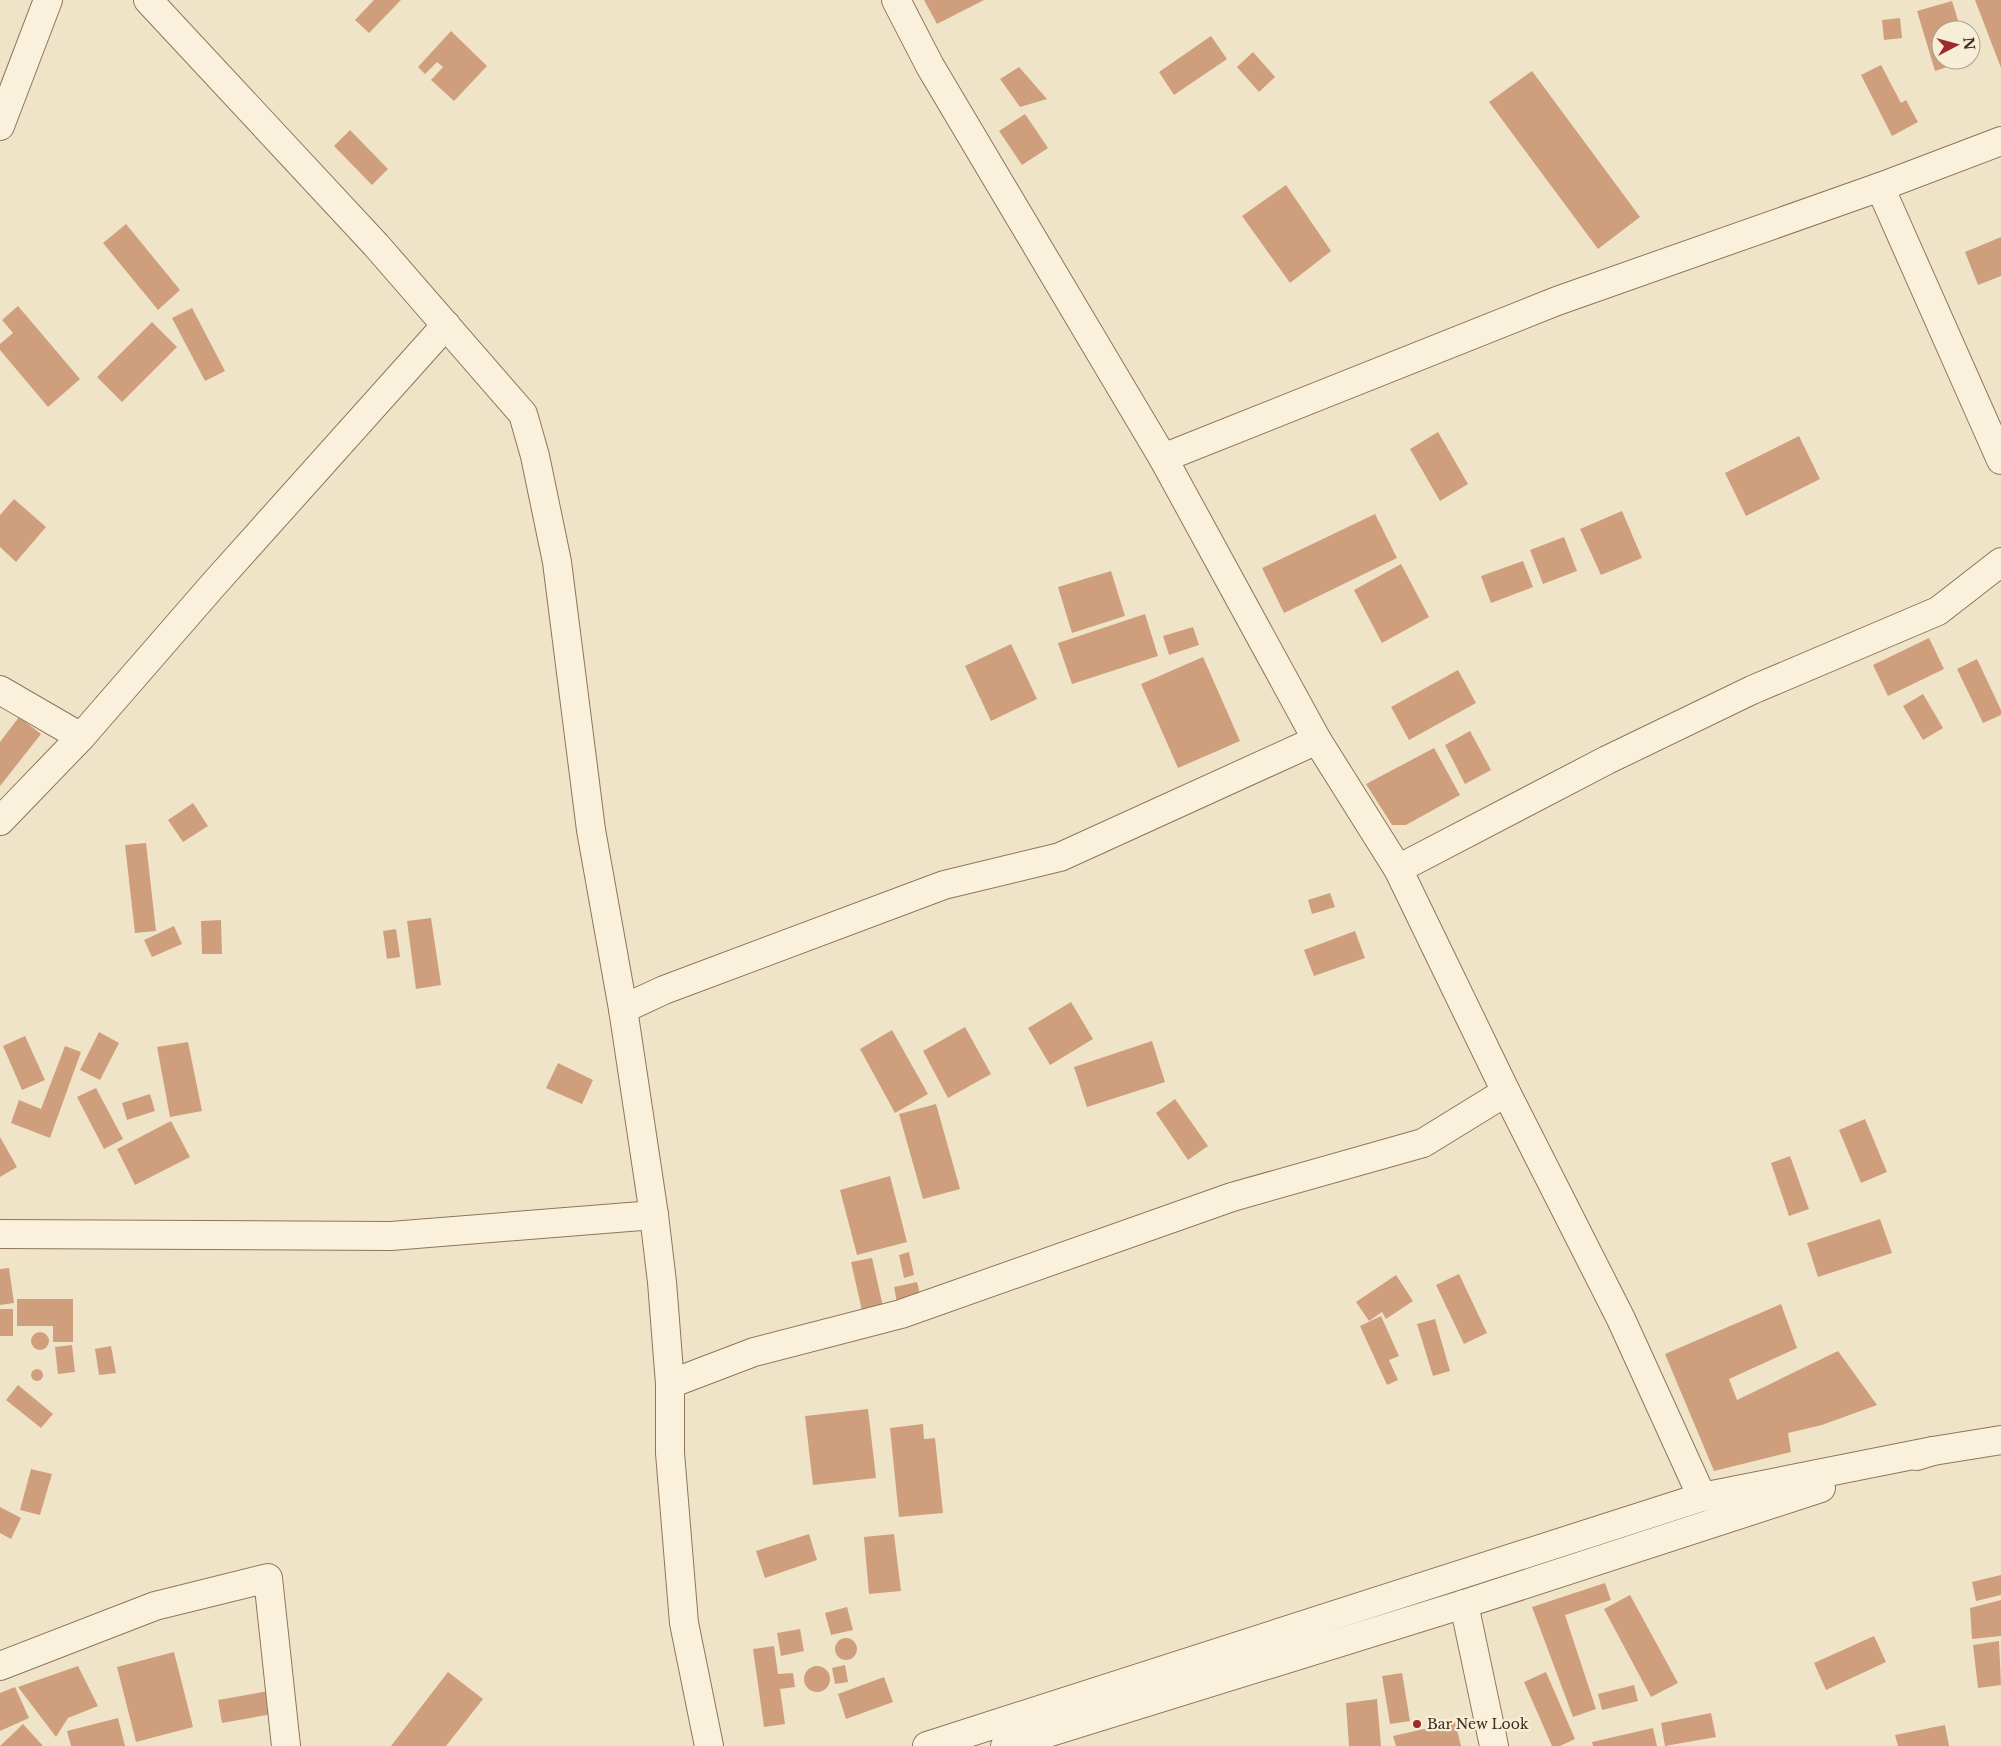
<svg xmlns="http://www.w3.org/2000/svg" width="2001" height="1746" font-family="'Libre Baskerville',serif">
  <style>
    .building { fill: #cf9f7d }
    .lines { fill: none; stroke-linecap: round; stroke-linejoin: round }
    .street-casing { stroke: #8d765c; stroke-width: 30 }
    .street { stroke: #faf1dc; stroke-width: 28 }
    .poi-dot { fill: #9e2a2b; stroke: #f7eed8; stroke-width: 2 }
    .labels { text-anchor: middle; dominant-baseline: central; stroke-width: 4.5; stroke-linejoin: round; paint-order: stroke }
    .poi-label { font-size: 14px; fill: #3d2e20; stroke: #f7eed8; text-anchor: start }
  </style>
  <rect width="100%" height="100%" fill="#f0e4c8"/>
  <g class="building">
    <polygon points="374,0 401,0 369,33 355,20"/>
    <polygon points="924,0 984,0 937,24"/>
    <polygon points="1975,0 2001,0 2001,68"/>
    <polygon points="1952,1 1961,30 1941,30 1941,60 1969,60 1935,71 1917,11"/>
    <polygon points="1900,18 1902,38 1884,40 1882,20"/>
    <polygon points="451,31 487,66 454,101 431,80 443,67 437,62 425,74 418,67"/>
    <polygon points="1211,36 1227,59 1174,95 1159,72"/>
    <polygon points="1253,52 1275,77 1259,92 1237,67"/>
    <polygon points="1881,65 1901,103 1906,100 1918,122 1892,136 1861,75"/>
    <polygon points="1019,67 1047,99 1020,107 1000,79"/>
    <polygon points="1532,71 1640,217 1598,249 1489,102"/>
    <polygon points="1025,114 1048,148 1022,165 999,131"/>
    <polygon points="350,130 388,169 372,185 334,146"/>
    <polygon points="1286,185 1331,251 1290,283 1242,216"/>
    <polygon points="126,224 180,290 158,310 103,243"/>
    <polygon points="2001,237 2001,276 1978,285 1965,252"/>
    <polygon points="18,306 80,379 48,407 0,350 0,344 13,333 2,320"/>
    <polygon points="192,308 225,371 205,381 172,318"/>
    <polygon points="152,322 177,347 122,402 97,377"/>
    <polygon points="1438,432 1468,484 1440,501 1410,449"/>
    <polygon points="1799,436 1820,479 1746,516 1725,473"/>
    <polygon points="14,499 46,527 16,562 0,547 0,515"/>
    <polygon points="1622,511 1642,558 1601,575 1580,529"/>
    <polygon points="1375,514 1397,558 1284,613 1262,568"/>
    <polygon points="1564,537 1577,571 1543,584 1530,550"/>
    <polygon points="1523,561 1533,587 1491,603 1481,576"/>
    <polygon points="1401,564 1429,617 1382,643 1354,590"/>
    <polygon points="1111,571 1125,616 1072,633 1058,587"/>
    <polygon points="1145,614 1158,656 1072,684 1058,643"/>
    <polygon points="1193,627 1199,645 1169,655 1163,636"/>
    <polygon points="1929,638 1944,669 1888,696 1873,665"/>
    <polygon points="1011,644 1037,699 991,721 965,666"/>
    <polygon points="1203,657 1240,741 1178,768 1141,684"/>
    <polygon points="1977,659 2001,710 2001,715 1983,723 1957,669"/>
    <polygon points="1458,670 1476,703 1409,740 1391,707"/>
    <polygon points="1923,694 1943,728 1923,740 1903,706"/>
    <polygon points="19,717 41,734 0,786 0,742"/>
    <polygon points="1470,731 1491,770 1465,784 1445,745"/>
    <polygon points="1434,748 1460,795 1406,825 1392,825 1366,784"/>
    <polygon points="193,803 208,826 183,842 168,820"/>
    <polygon points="146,843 156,931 135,933 125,845"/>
    <polygon points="1330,893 1335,907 1312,914 1308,900"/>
    <polygon points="431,918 441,985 416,989 407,921"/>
    <polygon points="221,920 222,954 202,954 201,921"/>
    <polygon points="174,926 182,944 152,957 144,940"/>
    <polygon points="396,929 400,957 387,959 383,931"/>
    <polygon points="1355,931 1365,958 1314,976 1304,950"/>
    <polygon points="1071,1002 1093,1039 1050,1065 1028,1028"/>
    <polygon points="965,1027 991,1074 948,1098 923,1051"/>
    <polygon points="892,1030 928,1094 895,1113 860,1049"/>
    <polygon points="99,1032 119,1043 100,1080 80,1070"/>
    <polygon points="25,1036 45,1080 22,1090 3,1046"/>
    <polygon points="1152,1041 1165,1082 1087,1107 1074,1067"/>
    <polygon points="188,1042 202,1111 170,1117 157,1047"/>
    <polygon points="65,1046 81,1052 50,1138 11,1123 19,1100 41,1109"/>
    <polygon points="558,1063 593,1080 582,1104 546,1088"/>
    <polygon points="96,1088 123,1139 104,1149 77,1097"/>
    <polygon points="150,1094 155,1111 127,1120 122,1103"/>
    <polygon points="1175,1099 1208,1146 1188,1160 1156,1113"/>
    <polygon points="936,1104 960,1189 923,1199 899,1114"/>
    <polygon points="1865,1119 1887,1172 1861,1183 1839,1130"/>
    <polygon points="171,1121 190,1157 135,1185 117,1149"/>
    <polygon points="0,1137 17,1167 0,1177"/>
    <polygon points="1790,1156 1809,1209 1789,1216 1771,1163"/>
    <polygon points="890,1176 907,1242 857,1255 840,1190"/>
    <polygon points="1880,1219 1892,1253 1818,1277 1807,1243"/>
    <polygon points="909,1252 914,1275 904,1278 899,1255"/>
    <polygon points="872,1258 884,1311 863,1315 851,1262"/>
    <polygon points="9,1268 14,1303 0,1305 0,1269"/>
    <polygon points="1459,1274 1487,1333 1464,1344 1436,1285"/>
    <polygon points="1396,1275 1413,1301 1386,1319 1382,1312 1369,1321 1356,1302"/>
    <polygon points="917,1282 921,1298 897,1303 894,1287"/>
    <polygon points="17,1299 73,1299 73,1342 53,1342 53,1326 17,1326"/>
    <polygon points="1781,1304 1797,1348 1729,1379 1737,1400 1838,1351 1877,1405 1822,1425 1788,1433 1791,1452 1714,1471 1665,1354"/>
    <rect x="0" y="1309" width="13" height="27"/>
    <polygon points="1381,1316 1399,1356 1389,1360 1398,1380 1387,1385 1360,1326"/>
    <polygon points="1435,1319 1450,1371 1433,1376 1417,1324"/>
    <circle cx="40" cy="1341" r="9"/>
    <polygon points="72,1345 75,1372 58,1374 55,1347"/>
    <polygon points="111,1346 116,1373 99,1375 95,1349"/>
    <circle cx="37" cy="1375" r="6"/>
    <polygon points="18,1385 53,1414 41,1428 6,1400"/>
    <polygon points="868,1409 876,1478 813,1485 805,1416"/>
    <polygon points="923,1424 924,1439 935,1438 943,1513 899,1517 890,1428"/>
    <polygon points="31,1469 52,1474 40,1515 20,1510"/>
    <polygon points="0,1507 21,1518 11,1539 0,1533"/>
    <polygon points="809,1534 817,1560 765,1578 756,1551"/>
    <polygon points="894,1534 901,1591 869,1594 864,1537"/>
    <polygon points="2001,1575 2001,1595 1976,1601 1972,1582"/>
    <polygon points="1605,1583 1611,1600 1565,1615 1596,1709 1573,1717 1532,1607"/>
    <polygon points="1630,1595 1678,1683 1651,1697 1604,1609"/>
    <polygon points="2001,1600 2001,1636 1972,1639 1970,1608"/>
    <polygon points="847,1607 853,1630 831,1635 825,1613"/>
    <polygon points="800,1629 804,1651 781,1656 777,1633"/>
    <polygon points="1874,1636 1886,1662 1826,1690 1814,1663"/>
    <circle cx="846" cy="1649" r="11"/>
    <polygon points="1999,1641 2001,1685 1978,1688 1973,1645"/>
    <polygon points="774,1646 778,1674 793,1673 795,1687 780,1689 785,1724 764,1727 753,1649"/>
    <polygon points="174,1652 193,1727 136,1742 117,1667"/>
    <polygon points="845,1665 848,1682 835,1684 832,1668"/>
    <circle cx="817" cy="1679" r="13"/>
    <polygon points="78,1666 98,1706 68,1718 56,1737 18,1687"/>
    <polygon points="448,1672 483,1699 446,1746 391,1746"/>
    <polygon points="1546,1672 1575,1739 1560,1746 1552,1746 1524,1682"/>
    <polygon points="1402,1673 1410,1721 1390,1724 1382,1676"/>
    <polygon points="884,1677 893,1702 846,1719 838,1694"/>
    <polygon points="1634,1685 1638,1701 1602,1710 1598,1694"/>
    <polygon points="15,1687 29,1718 0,1731 0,1693"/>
    <polygon points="268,1691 272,1714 222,1723 218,1700"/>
    <polygon points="1377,1699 1381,1746 1349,1746 1346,1703"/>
    <polygon points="1711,1713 1716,1737 1665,1746 1661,1723"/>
    <polygon points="118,1718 125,1746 71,1746 67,1731"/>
    <polygon points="1455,1722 1461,1746 1396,1746 1393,1736"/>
    <polygon points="23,1724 43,1746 0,1746"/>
    <polygon points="1945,1725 1949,1746 1898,1746 1895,1735"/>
    <polygon points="1653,1728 1657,1746 1593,1746 1592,1742"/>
  </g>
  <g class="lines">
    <defs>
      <g id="street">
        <polyline points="148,0 376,245 523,414 535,456 557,562 591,830 623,1009 654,1215 662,1282 670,1384 670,1453 684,1623 709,1746"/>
        <polyline points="896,0 930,66 1163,458 1317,740 1398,869 1506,1092 1621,1319 1702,1497"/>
        <polyline points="0,126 48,0"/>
        <polyline points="1880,187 2001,460"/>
        <polyline points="1163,458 1557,301 1880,187 2001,141"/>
        <polyline points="0,690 81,737"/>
        <polyline points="0,821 81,737 214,584 446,325"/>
        <polyline points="1398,869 1607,760 1752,690 1938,611 2001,562"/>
        <polyline points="623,1009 664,990 944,885 1060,857 1317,740"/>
        <polyline points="0,1234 391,1236 654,1215"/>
        <polyline points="670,1384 754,1352 901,1314 1232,1197 1423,1143 1506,1092"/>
        <polyline points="1917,1456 1933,1451 2001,1440"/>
        <polyline points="1464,1604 1494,1746"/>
        <polyline points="0,1666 155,1606 268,1578 286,1746"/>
        <polyline points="927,1746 1702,1497 1933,1451"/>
        <polyline points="1005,1746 1464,1604 1821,1488"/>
      </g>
    </defs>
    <use href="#street" class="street-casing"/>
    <use href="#street" class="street"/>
  </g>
  <circle class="poi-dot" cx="1417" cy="1724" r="5"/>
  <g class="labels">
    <g class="poi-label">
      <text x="1427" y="1724">Bar New Look</text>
    </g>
  </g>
  <g transform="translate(1956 45) rotate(84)"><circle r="24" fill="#f7eed8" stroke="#ada18e"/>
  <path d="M0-4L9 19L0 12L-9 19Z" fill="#9e2a2b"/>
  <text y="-8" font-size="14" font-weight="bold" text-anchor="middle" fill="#3d2e20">N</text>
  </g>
</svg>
